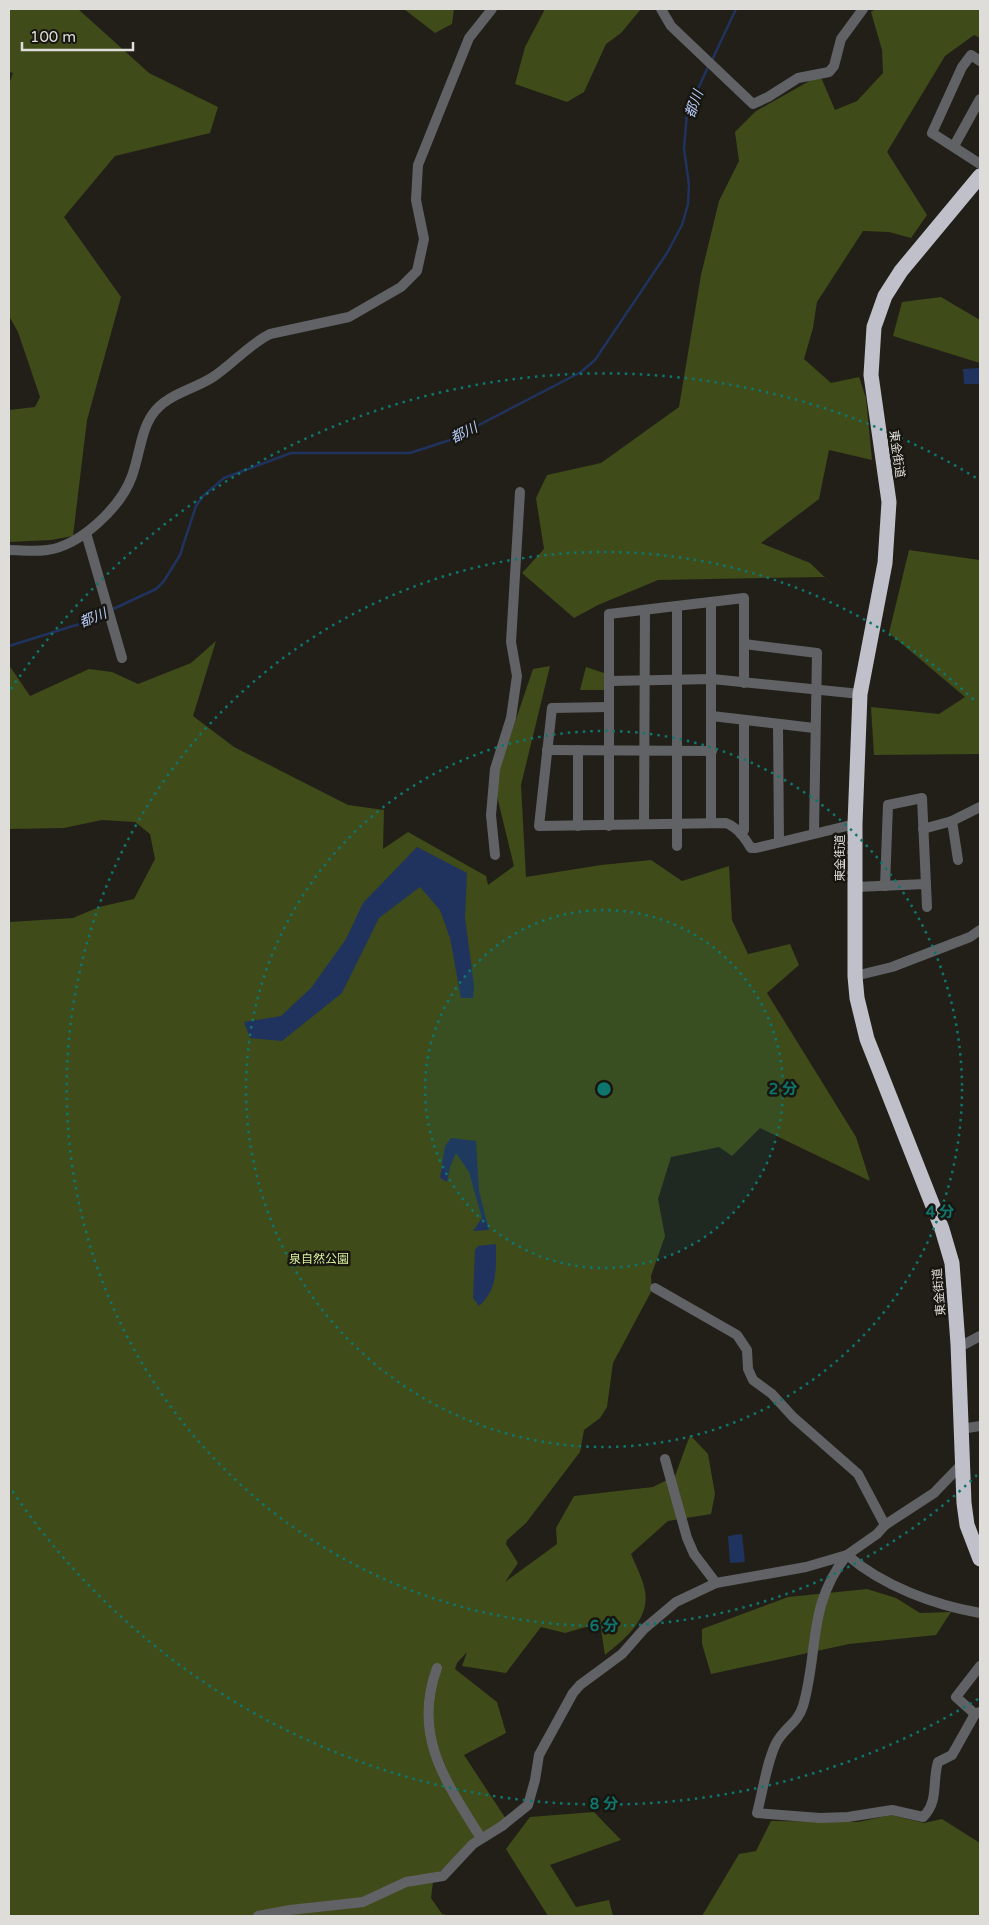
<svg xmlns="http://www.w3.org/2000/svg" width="989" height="1925" font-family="'Varela Round','Noto Sans JP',sans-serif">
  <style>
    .green { fill: #3f4b18 }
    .water { fill: #20335e }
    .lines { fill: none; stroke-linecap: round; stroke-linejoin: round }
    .stream { stroke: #20335e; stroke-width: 2.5 }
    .minor { stroke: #616265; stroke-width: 10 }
    .highway { stroke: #bfc0c9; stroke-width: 15 }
    .ring { fill: none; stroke: #0f766e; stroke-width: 2.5; stroke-dasharray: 2.5 5 }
    .labels { text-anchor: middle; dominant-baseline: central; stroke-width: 5; stroke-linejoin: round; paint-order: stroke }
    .street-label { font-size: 12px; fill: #dfddd9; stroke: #181610 }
    .park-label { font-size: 12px; fill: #d7ee9a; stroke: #181610 }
    .water-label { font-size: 14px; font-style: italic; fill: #b4caf6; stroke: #181610 }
    .centre { fill: #0f766e; stroke: #181610; stroke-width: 2.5 }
    .ring-label { font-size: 15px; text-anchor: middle; font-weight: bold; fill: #0f766e; stroke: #181610; stroke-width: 5; stroke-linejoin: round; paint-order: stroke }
  </style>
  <rect width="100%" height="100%" fill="#221f19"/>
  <g class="green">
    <polygon points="9,9 78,9 149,73 218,107 210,133 115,156 64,217 121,297 87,420 73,536 51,540 9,542 9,410 35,407 40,397 18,332 9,316 9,84 13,73 9,72"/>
    <polygon points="404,9 454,9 452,24 435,33"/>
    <polygon points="545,9 641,9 621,33 606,44 584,92 567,102 515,84 525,47"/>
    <polygon points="876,9 980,9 980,38 974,35 945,56 887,152 927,215 911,238 889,232 863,231 817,302 813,328 804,359 831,383 859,377 866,398 872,460 829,450 819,499 761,543 810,563 837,589 824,577 658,580 598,605 574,618 522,573 544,549 536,498 547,475 601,463 679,407 701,275 719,201 739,161 735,132 756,111 820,75 835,110 857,101 883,73 882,50 871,12"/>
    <polygon points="941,297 980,320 980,363 893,336 902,302"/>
    <polygon points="909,550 980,560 980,754 874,755 871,707 939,714 965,697 889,633"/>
    <path d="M216 641 193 716 234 747 348 805 384 810 383 849 408 832 486 876 488 885 514 866 494 784 533 669 550 666 521 785 526 877 601 865 651 860 682 881 729 866 732 920 748 954 790 944 799 965 767 993 856 1137 870 1181 760 1128 732 1156 719 1147 671 1157 658 1199 665 1236 651 1276 652 1290 613 1363 607 1407 600 1418 584 1430 580 1452 526 1523 507 1540 506 1544 518 1563 505 1582 557 1544 556 1528 574 1496 653 1487 675 1476 690 1435 708 1454 715 1494 711 1514 668 1521 631 1554C636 1566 643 1579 645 1591 650 1620 624 1639 605 1655L600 1623 565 1633 541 1627 506 1673 462 1666 467 1652 457 1663 455 1669 497 1702 506 1733 464 1755 506 1819 447 1868 434 1874 431 1898 442 1914 452 1916H9V922L73 918 99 907 134 899 155 859 150 834 135 822 102 820 64 828 9 829V665L30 696 89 669 112 672 138 684 191 663Z"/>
    <polygon points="586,667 607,674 607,690 580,690"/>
    <polygon points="867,1589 896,1598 920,1613 951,1612 936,1635 849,1644 711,1674 702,1644 702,1629 788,1597"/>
    <polygon points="594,1812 621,1840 550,1865 576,1907 609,1900 613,1916 548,1916 506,1849 530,1817"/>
    <polygon points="891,1815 924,1823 942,1819 980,1843 980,1916 702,1916 739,1854 756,1851 771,1821 858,1822"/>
  </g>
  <g class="water">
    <polygon points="980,368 980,384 964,384 963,369"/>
    <polygon points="417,847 467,873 465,917 474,986 473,998 461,998 450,938 440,910 420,887 379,918 342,993 282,1041 250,1038 244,1022 281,1016 311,988 346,939 363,903"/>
    <polygon points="451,1138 476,1141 479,1191 489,1230 473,1231 482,1218 469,1172 456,1153 450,1167 447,1182 440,1178 445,1146"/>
    <path d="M496 1244C496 1268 498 1290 479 1306L473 1298 475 1250 478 1246Z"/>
    <polygon points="742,1534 745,1562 730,1563 728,1536"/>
  </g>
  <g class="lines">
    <g class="stream">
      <polyline points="712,60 736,9"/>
      <polyline points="111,610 156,589 164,581 180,555 196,506 203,496 224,478 291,453 410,453 450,440 581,372 595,360 667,253 682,225 688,204 689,185 684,148 687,113 708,67"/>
      <polyline points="9,646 86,622 106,613"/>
    </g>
    <g class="minor">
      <polyline points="661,9 671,26 753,104 768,97 798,78 829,72 834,66 841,39 863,9"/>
      <polyline points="980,61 971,55 962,67 932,133 980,164"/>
      <polyline points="954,146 980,99"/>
      <polyline points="86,533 122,658"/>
      <path d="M9 550C21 550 34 552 47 550 80 546 121 507 132 476 139 457 141 431 152 415 166 394 193 390 213 377 233 364 248 345 270 334L349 317 401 287 417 271 424 239 416 200 418 165 469 38 492 9"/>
      <polyline points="711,602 711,823"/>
      <polyline points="677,606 677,846"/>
      <polyline points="744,644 817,653 814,832"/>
      <polyline points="610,681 712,679 860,694"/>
      <path d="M609 707 552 708 539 826 726 823C738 828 744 837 751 848H756L855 824"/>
      <polyline points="712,716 814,728"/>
      <polyline points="778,724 779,842"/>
      <polyline points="547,750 712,751"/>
      <polyline points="952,821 958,860"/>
      <polyline points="644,824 645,610"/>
      <polyline points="578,826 578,750"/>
      <polyline points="609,826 609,614 744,598 744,683"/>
      <polyline points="923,829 952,821 980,807"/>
      <polyline points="741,834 744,830 744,720"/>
      <polyline points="495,855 491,815 495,769 511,718 517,676 511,642 520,492"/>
      <polyline points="885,886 888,805 922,798 927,907"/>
      <polyline points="855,887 926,884"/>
      <polyline points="855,976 892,967 970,937 980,930"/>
      <polyline points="655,1288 737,1335 747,1350 748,1369 753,1380 772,1394 793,1417 858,1474 885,1525"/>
      <polyline points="958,1344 965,1344 980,1336"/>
      <polyline points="961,1429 980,1426"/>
      <polyline points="665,1459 687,1538 694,1554 716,1583"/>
      <path d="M980 1613C934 1605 883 1586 847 1555 807 1605 819 1651 803 1706 798 1722 786 1727 778 1740 768 1755 762 1795 757 1813L820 1818 848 1817 892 1810 923 1817C939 1802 932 1781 938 1762L952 1755 975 1714 980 1712"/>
      <path d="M437 1668C412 1736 446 1782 481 1838"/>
      <polyline points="975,1714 956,1697 980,1666"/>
      <polyline points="258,1916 290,1910 363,1902 406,1882 443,1876 473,1844 502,1826 528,1805 535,1780 539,1755 573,1693 580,1685 622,1654 644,1629 676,1602 716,1583 806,1567 847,1555 877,1534 885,1525 934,1493 961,1465"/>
    </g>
    <polyline class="highway" points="980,176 901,271 885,296 874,327 871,375 889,502 885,563 860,694 855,824 855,976 857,998 867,1039 942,1229 952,1263 958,1344 964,1503 967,1525 980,1559"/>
  </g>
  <circle cx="604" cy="1089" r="179" fill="#0f766e" fill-opacity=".12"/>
  <g class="ring">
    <circle cx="604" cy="1089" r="179"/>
    <circle cx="604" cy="1089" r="358"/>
    <path d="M977 1475A537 537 0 1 1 977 703"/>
    <path d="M978 1699A715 715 0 0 1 11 1489M11 689A715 715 0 0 1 978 479"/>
  </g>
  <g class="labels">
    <g class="street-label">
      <text transform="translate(897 454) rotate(82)">東金街道</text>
      <text transform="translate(840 858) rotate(-90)">東金街道</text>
      <text transform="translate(939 1292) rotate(-95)">東金街道</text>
    </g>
    <g class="park-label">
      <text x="319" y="1259">泉自然公園</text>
    </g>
    <g class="water-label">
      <text transform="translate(694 104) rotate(-70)">都川</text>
      <text transform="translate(464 433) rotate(-27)">都川</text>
      <text transform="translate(93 618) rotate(-23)">都川</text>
    </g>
  </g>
  <circle cx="604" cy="1089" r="8" class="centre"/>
  <g class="ring-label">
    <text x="783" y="1094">2 分</text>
    <text x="940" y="1217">4 分</text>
    <text x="604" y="1631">6 分</text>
    <text x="604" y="1809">8 分</text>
  </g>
  <rect width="989" height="1925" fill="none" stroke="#dfddd9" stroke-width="20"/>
  <path d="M22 42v8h111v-8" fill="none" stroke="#dfddd9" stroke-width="2.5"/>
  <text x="30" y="42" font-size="15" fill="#dfddd9" stroke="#181610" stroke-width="4" paint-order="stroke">100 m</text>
</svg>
